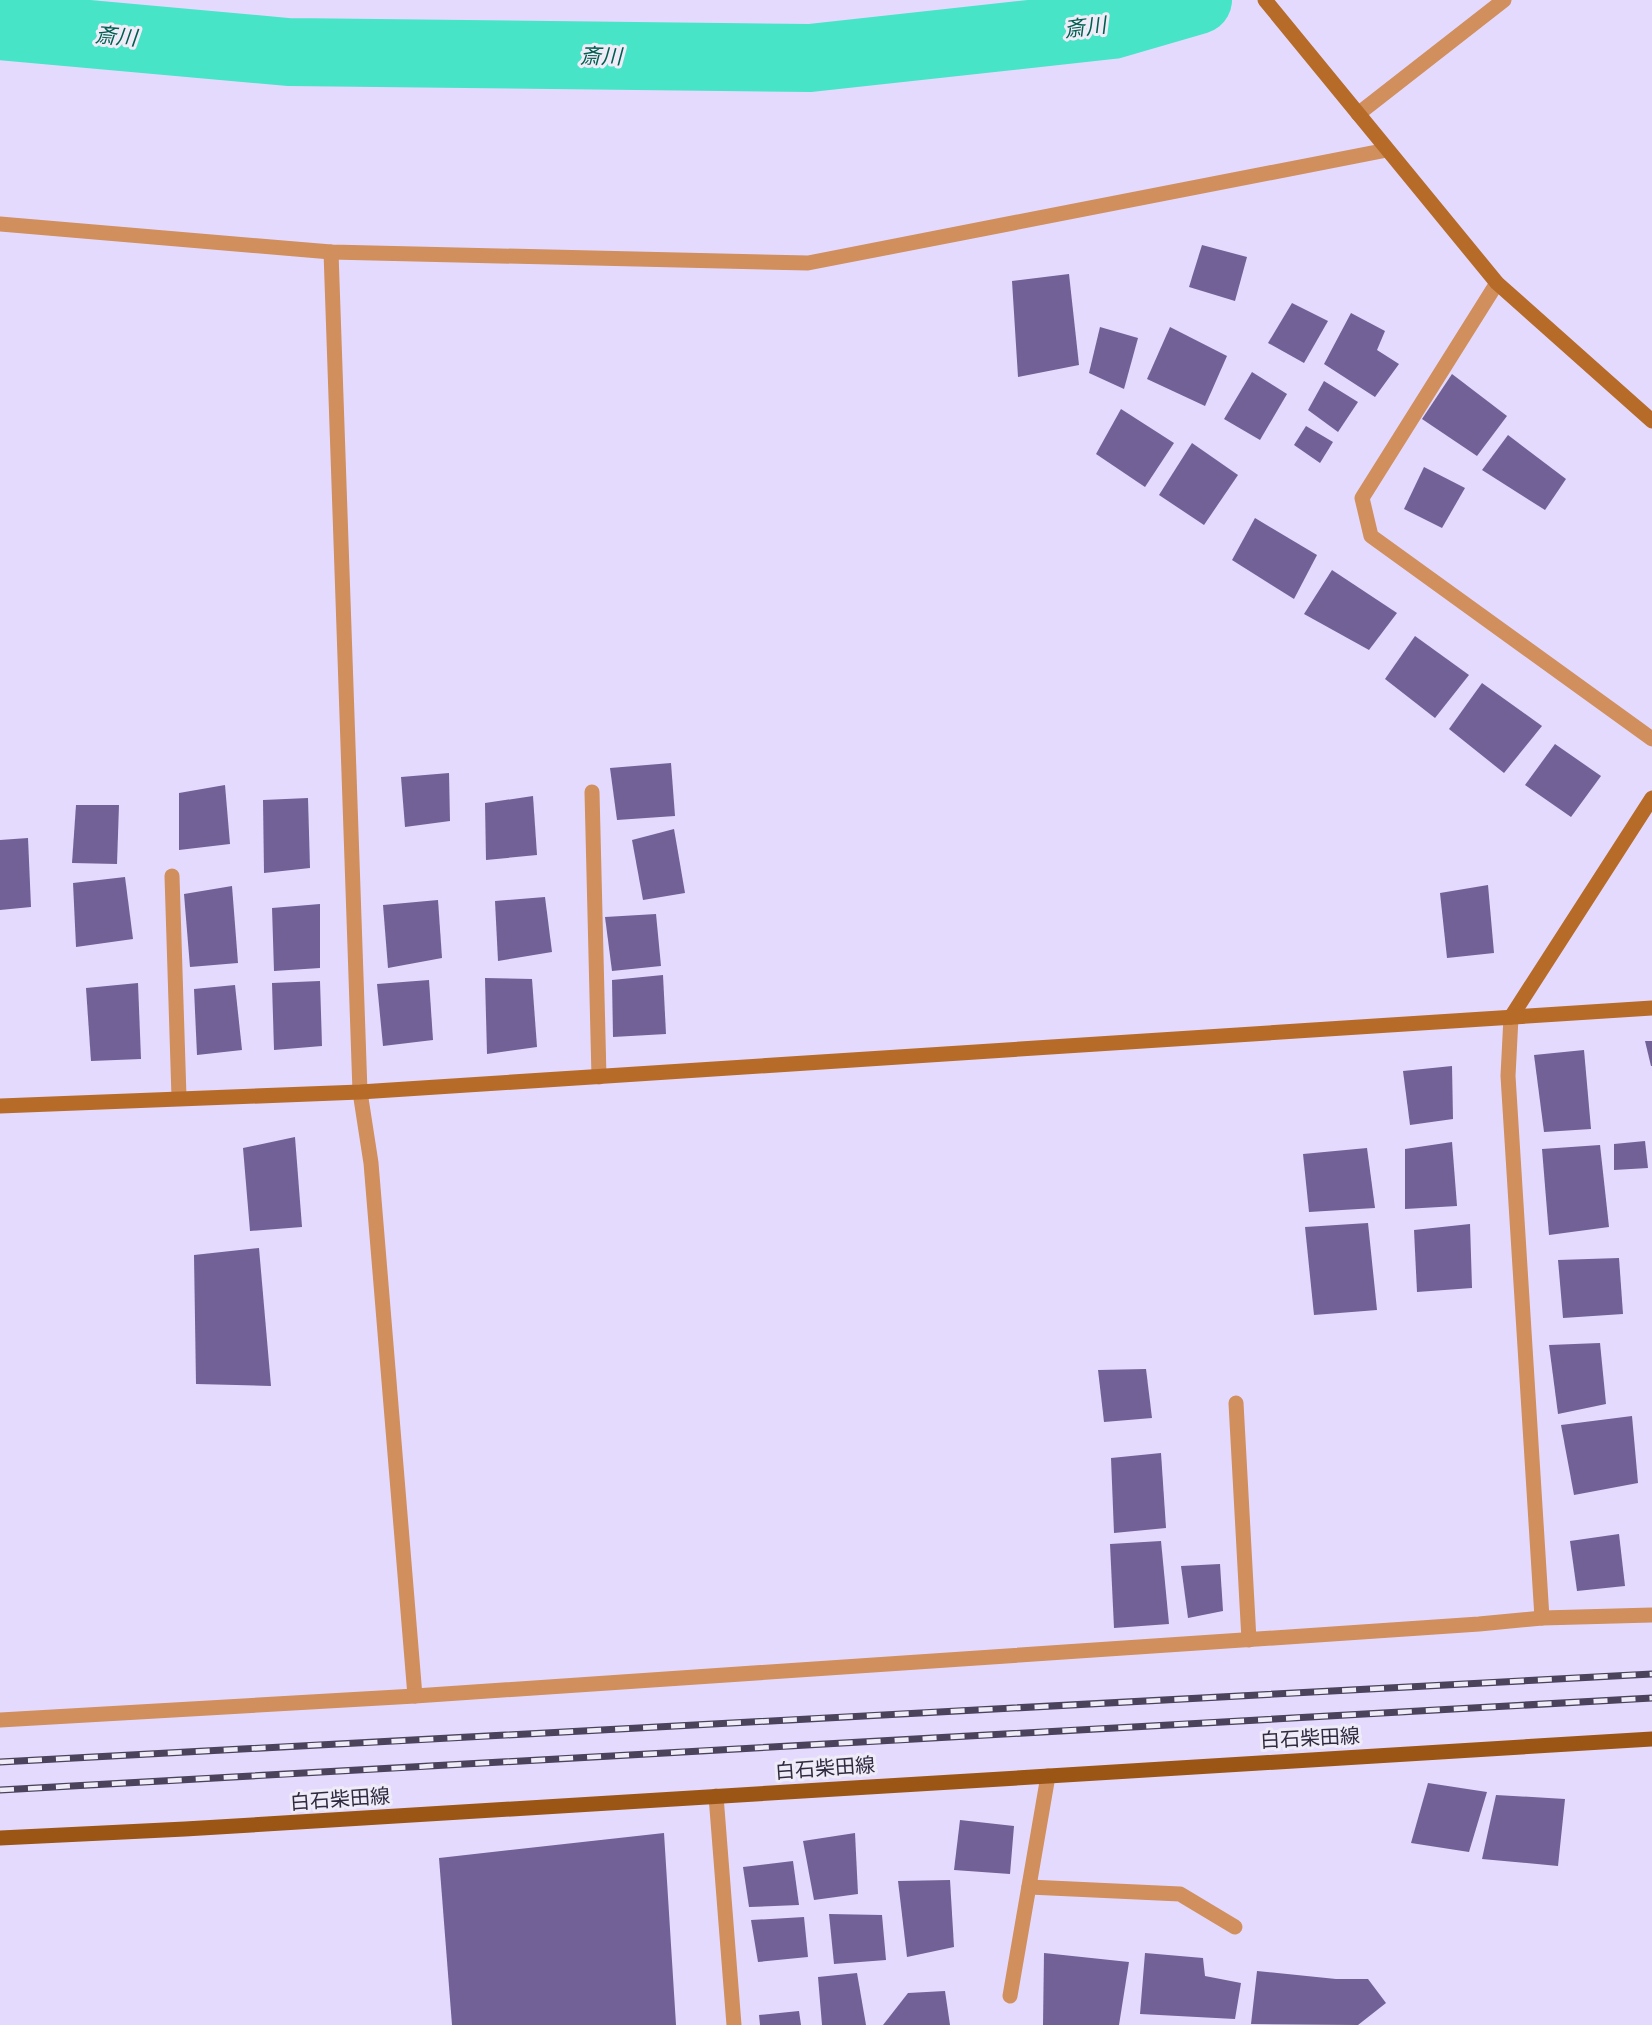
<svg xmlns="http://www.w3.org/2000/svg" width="1652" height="2025" font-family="Poppins,'Noto Sans JP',sans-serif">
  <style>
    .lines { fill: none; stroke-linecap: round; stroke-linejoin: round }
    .river { stroke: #48e4c7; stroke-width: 68 }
    .building { fill: #726196 }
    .lane { stroke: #d08f5d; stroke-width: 15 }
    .street { stroke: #d08f5d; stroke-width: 15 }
    .secondary { stroke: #b76b29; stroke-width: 15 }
    .primary { stroke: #9b5615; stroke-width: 15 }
    .rail-casing { stroke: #4a435b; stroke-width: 7 }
    .rail { stroke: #efecf8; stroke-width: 4.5; stroke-dasharray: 14; stroke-linecap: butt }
    .labels { text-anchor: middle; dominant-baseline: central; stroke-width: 6; stroke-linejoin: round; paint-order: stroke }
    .street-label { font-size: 20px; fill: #312a40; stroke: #efecf8 }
    .water-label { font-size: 21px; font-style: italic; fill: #005e50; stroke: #efecf8 }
  </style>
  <rect width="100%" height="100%" fill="#e4dafe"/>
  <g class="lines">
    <polyline class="river" points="0,26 288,52 810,58 1112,25 1198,0"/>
  </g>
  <g class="building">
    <polygon points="1202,245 1247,257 1235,301 1189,287"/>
    <polygon points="1069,274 1079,365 1018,377 1012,281"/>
    <polygon points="1292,303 1328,321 1304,363 1268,343"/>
    <polygon points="1351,313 1385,331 1377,350 1399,364 1375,397 1324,364"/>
    <polygon points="1100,327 1138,338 1124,389 1089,373"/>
    <polygon points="1170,327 1227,356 1205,406 1147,379"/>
    <polygon points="1252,372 1287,394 1260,440 1224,419"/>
    <polygon points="1452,374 1507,416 1477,456 1422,419"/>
    <polygon points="1324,381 1358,402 1338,432 1308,410"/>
    <polygon points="1121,409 1174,443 1145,487 1096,454"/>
    <polygon points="1306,426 1333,442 1320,463 1294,445"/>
    <polygon points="1508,435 1566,479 1545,510 1482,470"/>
    <polygon points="1192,443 1238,475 1204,525 1159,495"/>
    <polygon points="1424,467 1465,488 1442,528 1404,509"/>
    <polygon points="1255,518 1317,555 1294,599 1232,560"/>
    <polygon points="1332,570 1397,613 1369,650 1304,614"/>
    <polygon points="1415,636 1469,675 1435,718 1385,679"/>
    <polygon points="1482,683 1542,726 1504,773 1449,729"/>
    <polygon points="1555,744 1601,776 1571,817 1525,785"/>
    <polygon points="671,763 675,816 617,820 610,768"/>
    <polygon points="449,773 450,821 405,827 401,777"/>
    <polygon points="225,785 230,844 179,850 179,793"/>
    <polygon points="533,796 537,855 486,860 485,803"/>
    <polygon points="308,798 310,868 264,873 263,800"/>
    <polygon points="76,805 119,805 117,864 72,863"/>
    <polygon points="674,829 685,893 643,900 632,840"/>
    <polygon points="28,838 31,907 0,910 0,840"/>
    <polygon points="125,877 133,939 76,947 73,883"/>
    <polygon points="1488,885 1494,953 1447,958 1440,893"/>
    <polygon points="232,886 238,963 190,967 184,894"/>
    <polygon points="545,897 552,952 498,961 495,901"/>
    <polygon points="438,900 442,958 388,968 383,905"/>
    <polygon points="320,904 320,968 274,971 272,908"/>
    <polygon points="656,914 661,966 612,971 605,917"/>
    <polygon points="663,975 666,1034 613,1037 612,980"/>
    <polygon points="485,978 532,979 537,1047 487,1054"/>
    <polygon points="429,980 433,1040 383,1046 377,984"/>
    <polygon points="320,981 322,1046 274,1050 272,983"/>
    <polygon points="138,983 141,1059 91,1061 86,988"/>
    <polygon points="235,985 242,1050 197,1055 194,989"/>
    <polygon points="1645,1041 1652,1041 1652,1066 1651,1066"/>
    <polygon points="1584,1050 1591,1129 1544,1132 1534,1055"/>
    <polygon points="1452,1066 1453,1119 1410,1125 1403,1071"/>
    <polygon points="295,1137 302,1227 250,1231 243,1148"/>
    <polygon points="1645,1141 1648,1168 1614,1170 1614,1144"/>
    <polygon points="1452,1142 1457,1206 1405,1209 1405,1149"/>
    <polygon points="1600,1145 1609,1227 1549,1235 1542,1149"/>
    <polygon points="1367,1148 1375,1208 1309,1212 1303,1154"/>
    <polygon points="1368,1223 1377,1310 1314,1315 1305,1227"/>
    <polygon points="1470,1224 1472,1288 1417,1292 1414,1230"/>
    <polygon points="259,1248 271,1386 196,1384 194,1255"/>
    <polygon points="1619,1258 1623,1314 1563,1318 1558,1260"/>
    <polygon points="1600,1343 1606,1404 1558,1414 1549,1345"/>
    <polygon points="1146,1369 1152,1418 1104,1422 1098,1370"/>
    <polygon points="1632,1416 1638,1483 1574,1495 1561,1425"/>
    <polygon points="1161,1453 1166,1528 1114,1533 1111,1458"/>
    <polygon points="1619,1534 1625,1586 1577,1591 1570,1541"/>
    <polygon points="1161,1541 1169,1624 1114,1628 1110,1544"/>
    <polygon points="1220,1564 1223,1611 1188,1618 1181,1566"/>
    <polygon points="1428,1783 1487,1792 1469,1852 1411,1843"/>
    <polygon points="1496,1795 1565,1799 1558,1866 1482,1859"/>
    <polygon points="960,1820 1014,1826 1010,1874 954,1870"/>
    <polygon points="664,1833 676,2025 452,2025 439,1858"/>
    <polygon points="855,1833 858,1894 814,1900 803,1841"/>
    <polygon points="793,1861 799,1905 749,1907 743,1867"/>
    <polygon points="950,1880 954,1947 907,1957 898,1881"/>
    <polygon points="829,1914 882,1915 886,1960 834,1964"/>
    <polygon points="804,1917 808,1957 758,1962 751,1920"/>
    <polygon points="1044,1953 1129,1962 1119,2025 1043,2025"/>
    <polygon points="1145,1953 1203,1958 1205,1976 1241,1983 1235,2019 1140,2014"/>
    <polygon points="1257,1971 1336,1979 1368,1979 1386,2003 1358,2025 1251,2024"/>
    <polygon points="857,1973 866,2025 822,2025 818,1977"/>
    <polygon points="945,1991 950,2025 883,2025 908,1993"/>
    <polygon points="799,2011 801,2025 760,2025 759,2015"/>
  </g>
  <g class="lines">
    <g class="lane">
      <polyline points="1358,114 1504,0"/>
      <polyline points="1497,283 1362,498 1371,536 1652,739"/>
      <polyline points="592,792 599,1077"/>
      <polyline points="172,876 179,1097"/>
      <polyline points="1236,1403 1249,1640"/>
      <polyline points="1029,1887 1180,1894 1235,1927"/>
      <polyline points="1010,1996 1048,1776"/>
    </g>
    <g class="street">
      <polyline points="0,224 331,252 808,263 1387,150"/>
      <polyline points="331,252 360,1092 371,1163 415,1696"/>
      <polyline points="1511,1017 1508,1076 1542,1618"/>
      <polyline points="0,1720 415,1696 1479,1624 1542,1618 1652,1615"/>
      <polyline points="716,1796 734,2025"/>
    </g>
    <g class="secondary">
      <polyline points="1265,0 1497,283 1652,421"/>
      <polyline points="1511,1017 1652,798"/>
      <polyline points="0,1106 360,1092 1652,1008"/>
    </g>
    <polyline class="primary" points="0,1838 185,1829 1652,1739"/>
    <defs>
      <g id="rail">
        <polyline points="0,1762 1652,1674"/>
        <polyline points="0,1790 1652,1698"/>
      </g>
    </defs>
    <use href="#rail" class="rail-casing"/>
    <use href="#rail" class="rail"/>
  </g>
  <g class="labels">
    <g class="street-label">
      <text transform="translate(1310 1738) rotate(-3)">白石柴田線</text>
      <text transform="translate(825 1768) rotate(-4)">白石柴田線</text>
      <text transform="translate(340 1799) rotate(-4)">白石柴田線</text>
    </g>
    <g class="water-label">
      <text transform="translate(1085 27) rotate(-7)">斎川</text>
      <text transform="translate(116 36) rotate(5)">斎川</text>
      <text transform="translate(601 56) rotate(1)">斎川</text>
    </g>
  </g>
</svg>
